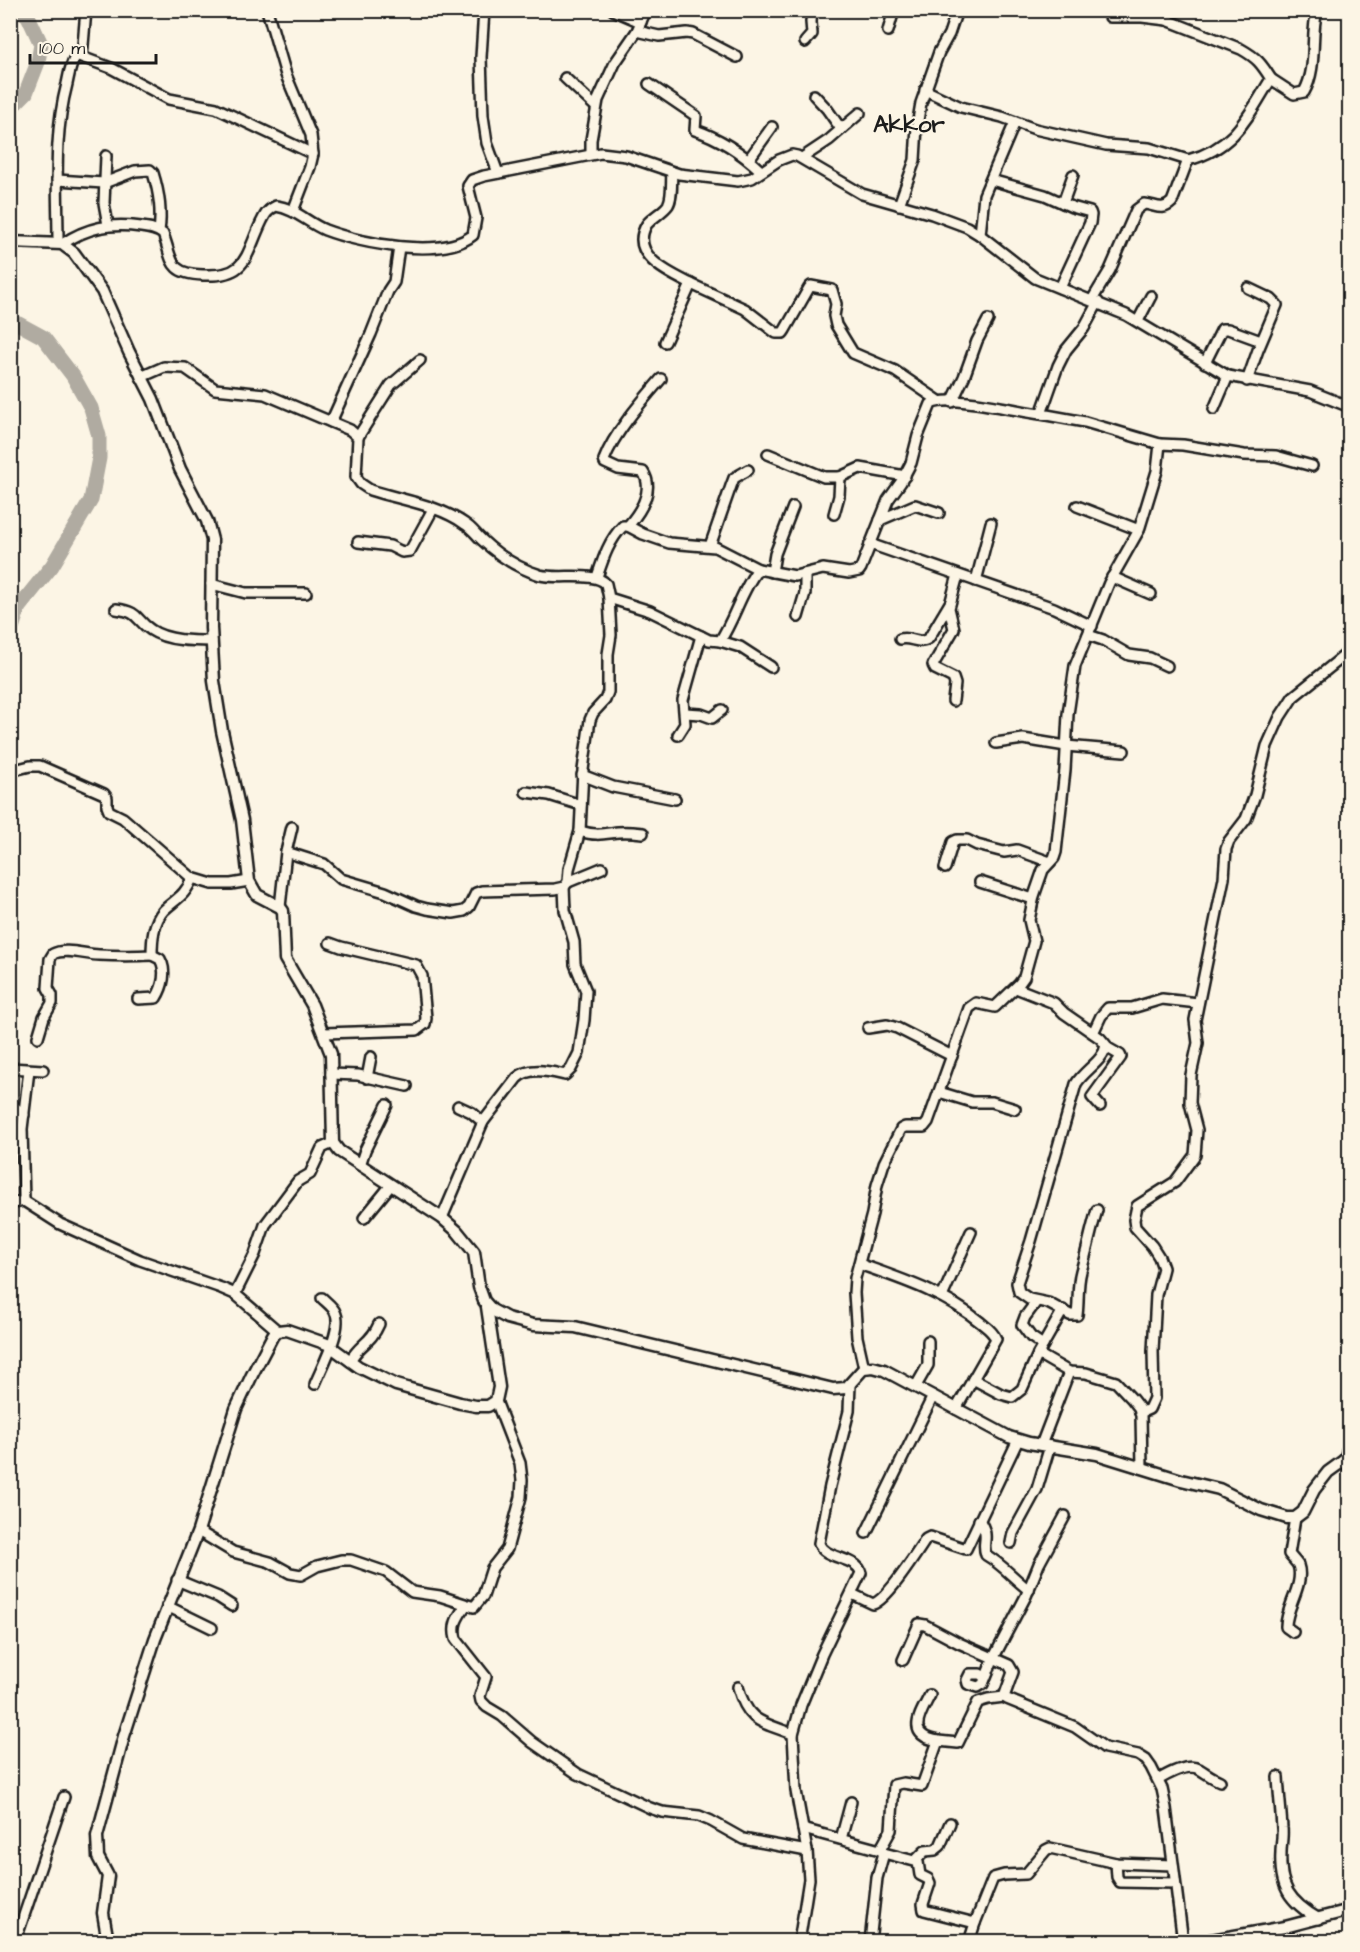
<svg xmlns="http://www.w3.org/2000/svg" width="1360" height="1952" font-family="'Architects Daughter',sans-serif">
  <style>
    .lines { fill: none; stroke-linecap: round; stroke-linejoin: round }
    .river { stroke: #b0aba1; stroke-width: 15 }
    .minor-casing { stroke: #1c1c1c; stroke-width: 14 }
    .tertiary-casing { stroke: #1c1c1c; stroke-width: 15 }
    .minor { stroke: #fcf5e5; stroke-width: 9 }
    .tertiary { stroke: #fcf5e5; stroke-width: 10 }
    .labels { text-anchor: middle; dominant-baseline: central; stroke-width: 4.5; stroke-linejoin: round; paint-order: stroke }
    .quarter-label { font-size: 24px; font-weight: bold; fill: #1c1c1c; stroke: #fcf5e5 }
  </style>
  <rect width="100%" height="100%" fill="#fcf5e5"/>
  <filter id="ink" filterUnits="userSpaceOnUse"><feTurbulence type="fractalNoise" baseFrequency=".0167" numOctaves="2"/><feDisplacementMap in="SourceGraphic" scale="12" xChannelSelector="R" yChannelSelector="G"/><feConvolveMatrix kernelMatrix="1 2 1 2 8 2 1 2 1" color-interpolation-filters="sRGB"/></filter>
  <g filter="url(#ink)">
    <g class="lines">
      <g class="river">
        <polyline points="10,109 26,93 38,62 41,44 28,16 21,10"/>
        <polyline points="10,325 19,324 43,337 73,376 91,408 99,436 99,458 91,500 52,566 19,607 10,634"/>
      </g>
      <defs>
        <g id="minor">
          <polyline points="267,10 286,75 311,135 313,154 310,167 293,211"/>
          <polyline points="484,10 481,57 483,116 487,143 498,173"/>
          <polyline points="613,10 641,22"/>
          <polyline points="1110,17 1142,17 1167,20"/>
          <polyline points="637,31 659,36 687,33 693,34 737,57"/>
          <polyline points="888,31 894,10"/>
          <polyline points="805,42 812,34 811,22 812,10"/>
          <polyline points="82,57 86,10"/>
          <polyline points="565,78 596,107"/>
          <path d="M1271 79 1294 94 1304 92C1318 67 1310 37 1317 10"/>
          <path d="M649 84 696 116 695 130C719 138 743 154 761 171"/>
          <path d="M925 90 961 107 1002 117 1035 129 1106 145 1149 148 1188 160C1235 148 1248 116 1271 79 1261 63 1257 58 1241 49L1167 20 1168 10"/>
          <polyline points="814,95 827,109 841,129"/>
          <polyline points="591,154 591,140 598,100 615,63 637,31 646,10"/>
          <polyline points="106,156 104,203 108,225"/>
          <polyline points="802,158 829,140 860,113"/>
          <polyline points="749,159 772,127"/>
          <path d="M672 172C671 181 673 197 668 205 663 212 653 217 647 224 628 255 669 273 691 284"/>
          <path d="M57 180 104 183 135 171 150 170 153 173C159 192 162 211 159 231"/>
          <polyline points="991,180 1045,195 1072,207 1090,212 1091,215 1090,223 1060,288"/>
          <polyline points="1063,203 1073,175"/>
          <polyline points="899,205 915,160 917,126 921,103 939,52 949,34 957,10"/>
          <polyline points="980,235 984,195 1015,122"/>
          <path d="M58 243C58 188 53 137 67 84 69 75 70 66 75 57L79 56 111 68 169 99 216 108 313 154"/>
          <path d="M62 244C88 227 110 223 141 227 150 228 156 229 163 234 173 260 168 274 203 275 247 277 245 257 261 223 265 215 267 210 276 206 294 208 308 223 325 230 359 243 442 260 473 235L476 218 468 186 472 180 484 176 601 153 626 156 679 174 738 181 752 178 779 160 792 155 797 156 862 194 932 214 967 227 980 235 1035 278 1126 315 1228 376 1310 391 1350 407"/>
          <path d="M1092 300 1110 270 1136 210 1144 204C1156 205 1162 212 1172 202L1188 160"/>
          <polyline points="1138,321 1151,296"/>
          <polyline points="665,342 691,284 745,309 776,333 783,333 785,330 809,288 811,286 832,290 836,304 834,316 836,325 853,353 895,371 939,401"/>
          <polyline points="1205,363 1222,329 1228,329 1261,341"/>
          <path d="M141 377 164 367 185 368 215 389 265 394 350 430 358 437 356 477 361 484 370 490C401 500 439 505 465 524 472 528 476 535 482 540 499 556 517 568 540 575 558 580 596 571 606 584L609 598 650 611 709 640 720 641C735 618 741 591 758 569L795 576 823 569 849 573 859 571 861 568 888 500 901 482 911 463 918 436 931 404C951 394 1016 411 1041 414L1058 366 1066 350 1084 328 1098 302"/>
          <polyline points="1247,381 1258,350 1277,305 1271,299 1248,288"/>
          <polyline points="952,402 964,377 977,341 988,320"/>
          <polyline points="1214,409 1228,376"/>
          <polyline points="331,422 371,334 388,291 394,282 399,247"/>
          <polyline points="358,437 391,385 420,360"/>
          <polyline points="1160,444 1183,445 1244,455 1276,456 1312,466"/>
          <polyline points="768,454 824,477 840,477 860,468 905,476"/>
          <polyline points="1077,506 1139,530"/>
          <polyline points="834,514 839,496 840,477"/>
          <polyline points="880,520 915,505 939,513"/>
          <polyline points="628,526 643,534 669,543 715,547 758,569"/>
          <polyline points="358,542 390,546 402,552 410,551 433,509"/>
          <polyline points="870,544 1054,608 1092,626"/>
          <polyline points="710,546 731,486 734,478 748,470"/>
          <polyline points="772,572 775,554 793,507"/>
          <path d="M597 577C603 559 609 540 623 526H628C640 512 655 490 643 472L618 469 605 463 604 460C614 433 642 401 661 379"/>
          <polyline points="1112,577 1151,594"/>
          <polyline points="976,581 991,523"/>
          <polyline points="211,584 246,593 306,593"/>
          <path d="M116 609C141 612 135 620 151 630 167 641 194 641 212 641"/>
          <polyline points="798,617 805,593 805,574"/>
          <polyline points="1088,635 1103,640 1129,655 1150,658 1167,666"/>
          <path d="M900 639C911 636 919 646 929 638L950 603"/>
          <polyline points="720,641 740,647 771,667"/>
          <polyline points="953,701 955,684 953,678 935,669 933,665 954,629 949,608 958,575"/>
          <polyline points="685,713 701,714 712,718 722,710"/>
          <polyline points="678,735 685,724 683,700 701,636"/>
          <polyline points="996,743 1023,739 1066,746 1124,751"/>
          <polyline points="10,771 30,766 40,766 104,794 107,798 107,806 109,811 123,818 192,878 212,884 231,884 249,881"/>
          <polyline points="582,775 613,787 675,799"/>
          <polyline points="526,792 549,795 581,805"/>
          <path d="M580 831C596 836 602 834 618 832 626 831 635 832 643 833"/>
          <polyline points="286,852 324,864 341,879 385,892 416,906 427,909 453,913 464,911 469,907 476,893 482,891 555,889 564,887 568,882 569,869 580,831 583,770 590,720 593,713 605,700 608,692 608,654 611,635 609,598"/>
          <polyline points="945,868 953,842 957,840 967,840 977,845 1004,852 1017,850 1050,862"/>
          <polyline points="568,882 602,868"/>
          <polyline points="980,882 1033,899"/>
          <polyline points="280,907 286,852 292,827"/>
          <path d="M1016 988 1054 1003 1064 1013 1100 1038 1106 1045C1104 1061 1084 1070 1076 1084L1031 1241 1017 1283 1019 1292 1029 1299 1048 1303 1070 1315H1077C1079 1301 1077 1285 1081 1271 1087 1251 1091 1230 1097 1210"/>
          <path d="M138 999 156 998C163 987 167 971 160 959L152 955"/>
          <polyline points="868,1028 887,1025 897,1028 952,1056"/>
          <polyline points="324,1033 417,1030 425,1024 426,1018 422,976 416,965 341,947 330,943"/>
          <polyline points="1093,1033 1101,1016 1108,1008 1132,1008 1162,999 1198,1003"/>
          <path d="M38 1037 44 1017 52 1003V995L48 988 50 959 53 954C65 947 86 955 99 955 117 956 134 956 152 955 152 940 153 922 164 910 176 899 186 895 192 878"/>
          <polyline points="10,1068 43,1070"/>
          <polyline points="331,1074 358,1075 407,1086"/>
          <polyline points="367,1078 371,1057"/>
          <polyline points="939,1092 972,1102 992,1102 1015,1109"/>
          <polyline points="10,1103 24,1115"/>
          <polyline points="458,1106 471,1112 483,1122"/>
          <polyline points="1100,1106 1092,1097 1121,1057 1120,1055 1106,1047"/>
          <polyline points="360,1165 365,1150 387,1105"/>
          <polyline points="24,1201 22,1129 29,1070"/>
          <polyline points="10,1204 24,1201 60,1224 140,1260 221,1288 235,1294 278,1331"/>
          <polyline points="364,1218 391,1185"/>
          <path d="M442 1218 483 1122 517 1078C530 1066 551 1072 565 1075L571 1069 579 1053 584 1020 586 991 575 964 574 942 565 910 564 887"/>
          <path d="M859 1264C901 1279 945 1293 980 1322 986 1327 993 1331 996 1339L956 1409"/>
          <polyline points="235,1294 255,1254 265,1225 298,1181 310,1174 322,1148 333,1143"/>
          <polyline points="942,1297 971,1232"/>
          <polyline points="1036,1302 1025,1317 1022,1325 1031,1337 1043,1345 1038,1354 1069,1372 1086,1373 1116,1382 1132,1399 1139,1408 1141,1415 1142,1468"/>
          <polyline points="1043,1345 1063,1310"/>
          <path d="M350 1361C359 1344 371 1343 379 1324"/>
          <polyline points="864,1368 857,1337 854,1293 855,1278 872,1214 877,1185 884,1163 901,1129 905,1127 924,1127 928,1122 969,1008 976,1003 995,1007 1019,984 1024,977 1034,941 1029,920 1034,896 1043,870 1054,858 1056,852 1065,770 1068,714 1075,666 1109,583 1139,530 1157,471 1160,444 1085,422 1041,414"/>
          <polyline points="973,1379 1001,1394 1012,1397 1022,1389 1038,1354"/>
          <path d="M315 1384C321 1369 344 1327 335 1312 333 1307 326 1302 322 1298"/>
          <polyline points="916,1386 928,1365 928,1341"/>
          <polyline points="1140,1413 1149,1409 1154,1398 1153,1351 1156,1295 1163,1268 1159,1257 1152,1246 1135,1227 1134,1220 1137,1206 1175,1182 1195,1155 1197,1130 1190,1103 1191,1075 1198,1043 1195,1020 1224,878 1226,849 1229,841 1246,819 1255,795 1267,746 1280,717 1293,697 1350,651"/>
          <polyline points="1041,1445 1069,1372"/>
          <polyline points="1345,1459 1350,1440"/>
          <path d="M979 1520C991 1538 981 1541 986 1555 1002 1564 1014 1579 1029 1590"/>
          <polyline points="198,1531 233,1552 270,1562 290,1573 301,1575 317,1566 341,1560 351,1560 386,1572 412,1592 440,1596 474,1607 483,1596 492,1568 507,1549 521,1497 522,1480 520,1463 496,1401"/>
          <polyline points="866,1533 933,1396"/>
          <polyline points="1011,1543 1013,1533 1037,1489 1050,1446"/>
          <polyline points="177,1580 218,1597 232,1606"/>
          <path d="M852 1594 873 1604C888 1599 916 1554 926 1539L930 1537 966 1549 1018 1440"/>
          <path d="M466 1605C458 1617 452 1624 456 1639L486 1677 480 1696 481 1701 487 1707 502 1716 532 1742 578 1774 650 1808 662 1812 699 1816 711 1821 743 1839 807 1851"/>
          <polyline points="167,1606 212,1628"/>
          <path d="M1293 1632 1286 1627C1285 1608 1305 1585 1298 1565 1296 1562 1292 1558 1289 1554L1295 1518"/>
          <polyline points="903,1660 919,1624 925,1625 959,1643 1009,1665 1013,1672 1004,1697 1007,1699 1075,1727 1105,1748 1138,1755 1146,1760 1151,1767 1162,1789 1166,1808 1183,1942"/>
          <polyline points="985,1678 980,1674 970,1674 967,1680 968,1684 978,1687 983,1684 994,1657 1026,1596 1039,1564 1065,1516"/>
          <path d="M738 1687C748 1723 762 1722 793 1734"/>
          <path d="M930 1695C920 1715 905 1735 938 1741"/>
          <path d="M1278 1777C1279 1795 1281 1811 1282 1828 1283 1836 1281 1844 1281 1852 1279 1886 1289 1902 1319 1919"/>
          <path d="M1158 1780C1168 1774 1188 1763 1199 1769 1206 1773 1212 1778 1220 1781"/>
          <polyline points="803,1829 880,1850 891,1830 894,1785 903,1783 922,1786 938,1741 958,1743 978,1702 988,1699 1004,1697"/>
          <polyline points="841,1839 851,1802"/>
          <polyline points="880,1850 884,1853 918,1862 920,1875 928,1879 930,1883 923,1904 924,1910 975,1923 969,1942"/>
          <polyline points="916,1860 925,1851 935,1850 940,1846 950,1823"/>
          <polyline points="1116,1863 1117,1877 1120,1882 1175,1883"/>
          <polyline points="975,1923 993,1878 1004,1875 1026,1874 1046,1850 1050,1848 1116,1863 1173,1865"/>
          <polyline points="15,1942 64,1797"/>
          <path d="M799 1942 809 1879 807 1851 796 1791 793 1734 801 1705 822 1654 861 1573C857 1556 824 1560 819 1543L830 1486 849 1411 850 1384"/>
          <polyline points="870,1942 877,1878 884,1853"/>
        </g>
        <g id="tertiary">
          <polyline points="10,242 62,244 74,253 102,291 129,352 153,399 180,469 207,521 212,540 211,628 214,681 222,731 242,820 249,881 257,895 280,907 283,911 285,959 312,1005 331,1054 333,1143 339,1151 442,1218 457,1231 474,1252 479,1287 484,1301 492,1310 507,1318 533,1325 575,1327 833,1389 846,1388 864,1368 873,1367 884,1370 1009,1437 1029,1443 1097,1454 1181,1480 1219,1489 1261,1510 1287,1518 1295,1518 1303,1512 1314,1490 1328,1472 1350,1456"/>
          <polyline points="108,1942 103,1913 108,1876 98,1857 97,1836 124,1736 155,1639 198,1531 236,1409 252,1375 273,1335 278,1331 287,1330 327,1344 359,1367 396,1385 460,1403 476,1406 488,1406 496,1401 499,1387 487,1307"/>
          <polyline points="1200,1942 1285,1927 1350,1910"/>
        </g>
      </defs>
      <use href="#minor" class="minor-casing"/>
      <use href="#tertiary" class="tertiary-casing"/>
      <use href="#minor" class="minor"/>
      <use href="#tertiary" class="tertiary"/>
    </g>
  </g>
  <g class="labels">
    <g class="quarter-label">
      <text x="909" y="125">Akkor</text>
    </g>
  </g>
  <rect width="1360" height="1952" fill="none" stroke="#fcf5e5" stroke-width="36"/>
  <rect x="18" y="18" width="1324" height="1916" fill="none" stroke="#1c1c1c" stroke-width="2" filter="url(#ink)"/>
  <path d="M30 54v9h126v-9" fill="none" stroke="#1c1c1c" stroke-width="3"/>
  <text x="39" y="54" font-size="18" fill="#1c1c1c" stroke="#fcf5e5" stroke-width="4.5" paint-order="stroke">100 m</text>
</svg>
